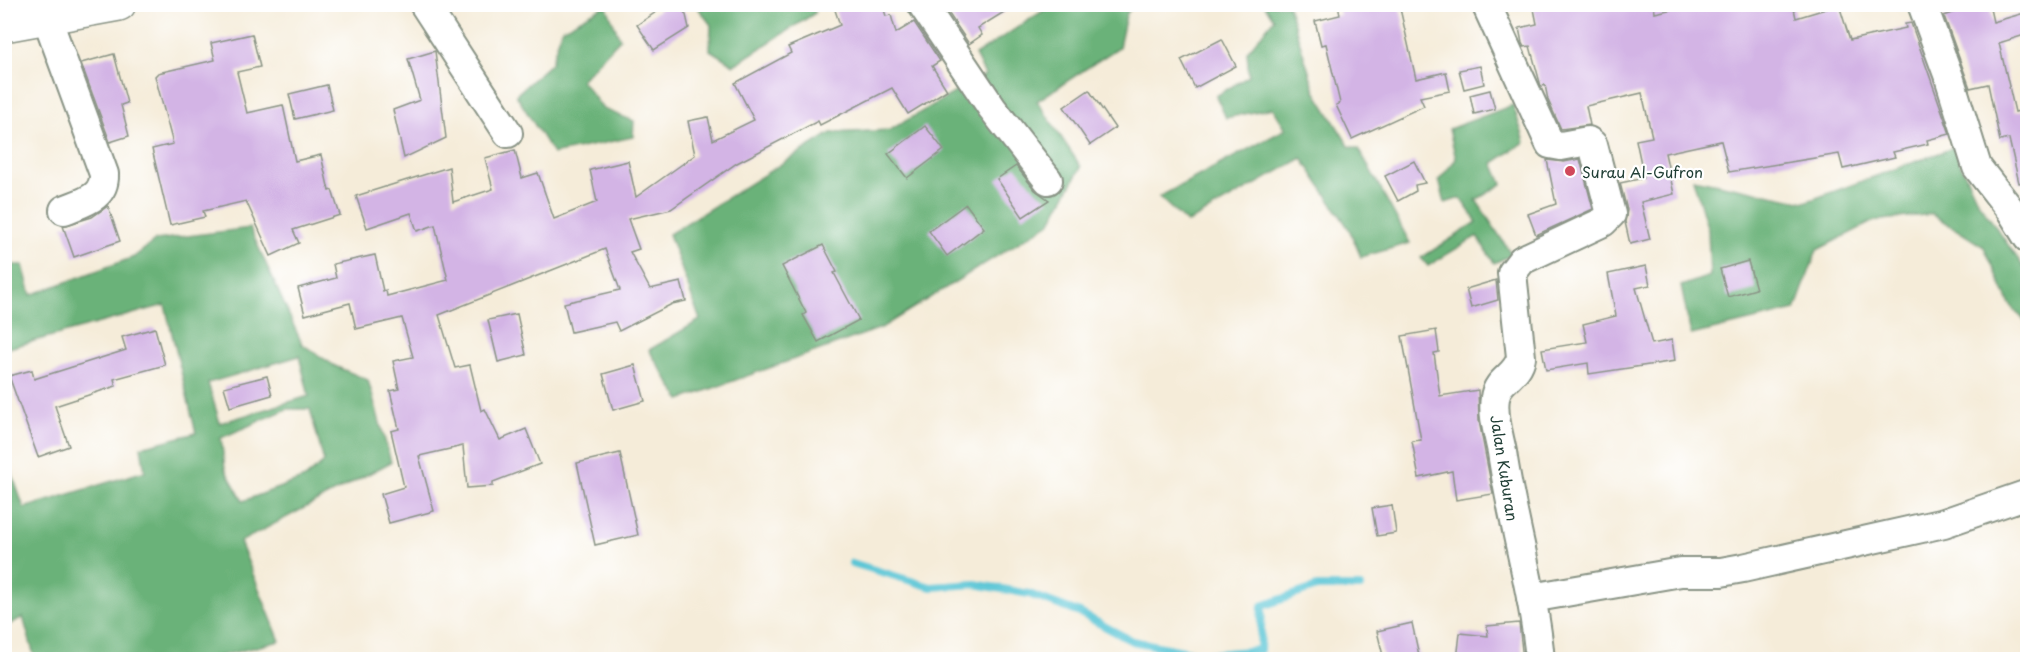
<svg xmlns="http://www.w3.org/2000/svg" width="2032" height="664" font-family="'Playpen Sans',sans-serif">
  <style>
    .forest { fill: #6ab279; stroke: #447856; stroke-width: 1.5; fill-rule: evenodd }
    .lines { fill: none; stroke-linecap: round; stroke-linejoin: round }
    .stream { stroke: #5cc6d6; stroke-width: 8 }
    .building { fill: #d3b4e5 }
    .minor-casing { stroke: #8a9486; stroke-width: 32 }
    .tertiary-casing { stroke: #8a9486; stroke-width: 36 }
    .minor { stroke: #fff; stroke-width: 28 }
    .tertiary { stroke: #fff; stroke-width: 33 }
    .poi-dot { fill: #d1495b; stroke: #fff; stroke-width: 2 }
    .labels { text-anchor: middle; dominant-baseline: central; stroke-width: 4.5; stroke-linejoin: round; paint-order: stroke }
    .poi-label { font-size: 15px; fill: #1f3d34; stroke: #fff; text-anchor: start }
    .street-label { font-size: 15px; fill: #1f3d34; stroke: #fff }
  </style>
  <rect width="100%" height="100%" fill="#fff"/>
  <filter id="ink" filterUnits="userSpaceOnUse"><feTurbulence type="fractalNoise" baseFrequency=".0167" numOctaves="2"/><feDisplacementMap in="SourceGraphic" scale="12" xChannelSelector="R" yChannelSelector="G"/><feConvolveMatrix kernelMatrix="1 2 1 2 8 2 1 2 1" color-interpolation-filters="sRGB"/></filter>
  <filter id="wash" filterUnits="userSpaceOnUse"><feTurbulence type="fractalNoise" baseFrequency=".008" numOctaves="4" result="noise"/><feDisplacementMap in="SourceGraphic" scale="24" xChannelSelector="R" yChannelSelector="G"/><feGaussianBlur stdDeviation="1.35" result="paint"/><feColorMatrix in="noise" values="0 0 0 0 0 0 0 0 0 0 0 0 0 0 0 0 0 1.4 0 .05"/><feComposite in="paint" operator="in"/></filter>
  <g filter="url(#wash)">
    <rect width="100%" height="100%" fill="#f5ecd9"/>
    <g class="forest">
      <polygon points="606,5 620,39 581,80 603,109 634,121 633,137 553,154 516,95 551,63 562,29"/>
      <polygon points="696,5 814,5 815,13 734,65 710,50 711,25"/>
      <polygon points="1052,5 1133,5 1126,15 1119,47 1037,101 1081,167 1050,223 881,328 680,400 649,350 700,320 669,234 831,133 890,130 985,75 975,55"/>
      <polygon points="1264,5 1288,5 1315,91 1349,146 1359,149 1410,243 1361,257 1349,229 1302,158 1187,223 1159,197 1286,129 1273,108 1226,118 1216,96 1249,76 1247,52 1274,19"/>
      <polygon points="1513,105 1525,142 1493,163 1502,184 1476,200 1512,255 1494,263 1477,236 1428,266 1421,258 1477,222 1460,198 1445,203 1439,180 1456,159 1449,129"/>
      <polygon points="1953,148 1977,200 2027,272 2027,324 2010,304 1984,247 1932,214 1874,221 1817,250 1795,310 1691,335 1681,286 1710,276 1708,230 1693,179 1805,202"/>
      <path d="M250 228 302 344 335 366 368 380 391 462 240 542 280 641 208 659H35L23 617 5 627V454L24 508 145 471 141 447 196 433 165 305 5 349V265H23L31 295 134 257 156 240ZM299 356 309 396 220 423 208 383ZM287 409H310L324 462 305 478 243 501 225 469 221 438Z"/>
    </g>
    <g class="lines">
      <polyline class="stream" points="852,563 931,587 975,584 1029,594 1080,613 1132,641 1204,655 1260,650 1262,606 1317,587 1360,587"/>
    </g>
    <g id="blocks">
      <g class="building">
        <polygon points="668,4 679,4 686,15 689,28 654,50 637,25"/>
        <polygon points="833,4 882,4 886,16 891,15 896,33 914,22 940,61 932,66 947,90 908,114 892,88 820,125 818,121 737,163 671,209 628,219 639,249 630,252 650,289 681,282 686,301 672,304 619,331 615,322 571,332 564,303 620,290 605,249 439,315 455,368 470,365 481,411 485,409 500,440 526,429 540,464 493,482 493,486 467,488 463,446 419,456 434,511 389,523 381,494 404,487 391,431 399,429 390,391 399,389 393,361 413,357 402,318 356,329 350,303 305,315 298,288 336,278 333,264 375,255 383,291 386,290 387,296 448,280 435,225 417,231 411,213 367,228 356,196 449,167 453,202 493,189 485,158 515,150 522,178 538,173 554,219 597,202 590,170 628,161 636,197 695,155 688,121 708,117 713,140 754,120 735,83 791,53 788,47 840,25"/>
        <polygon points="1017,4 978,28 982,35 969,44 943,5"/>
        <polygon points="1338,4 1399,4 1416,79 1446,72 1450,91 1420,97 1424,106 1352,139 1336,105 1340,103 1326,44 1321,45 1315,21 1340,15"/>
        <polygon points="1533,4 1654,4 1655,13 1695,4 1793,4 1796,18 1839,5 1850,40 1906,28 1905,24 1911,23 1950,134 1927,140 1928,144 1893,152 1895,157 1843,169 1839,154 1729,172 1721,141 1665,153 1674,194 1641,202 1650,239 1630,244 1625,222 1627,210 1620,183 1644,178 1636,140 1652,137 1642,93 1586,106 1590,125 1561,129 1548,100 1545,85 1541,86 1539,79 1530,46 1524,47 1522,43 1519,28 1537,24"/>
        <polygon points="1952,4 1989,4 1993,22 2028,12 2028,34 1999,43 2015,112 2028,109 2028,182 2019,183 2009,139 2000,141 1988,84 1970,88 1944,16 1953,13"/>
        <polygon points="252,34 260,67 237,72 247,113 283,105 295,161 321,155 329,191 332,190 340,215 293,230 299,243 271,256 246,201 203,211 205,217 170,225 152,149 173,144 155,76 158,73 215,60 211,43"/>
        <polygon points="1222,39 1236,66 1195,88 1181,60"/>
        <polygon points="435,51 446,138 404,158 393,110 420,100 408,59"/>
        <polygon points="114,54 127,103 121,105 129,136 110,142 81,63"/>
        <polygon points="1480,66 1484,84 1464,89 1459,70"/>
        <polygon points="327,85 333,110 295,119 289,94"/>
        <polygon points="1089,90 1115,128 1090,145 1064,107"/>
        <polygon points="1490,90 1495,109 1474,114 1470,95"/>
        <polygon points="925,126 944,150 907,178 888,154"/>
        <polygon points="1580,159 1593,209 1536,235 1528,214 1556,204 1547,160 1564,162"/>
        <polygon points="1414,161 1425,183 1415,185 1416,191 1398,201 1385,176"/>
        <polygon points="1016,166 1035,190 1049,200 1023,217 997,179"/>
        <polygon points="966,204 984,228 947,256 929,231"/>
        <polygon points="108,206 120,241 74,257 63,226 92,217"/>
        <polygon points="823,245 837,272 834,273 859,320 818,342 803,315 806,313 782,266"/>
        <polygon points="1748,261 1756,289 1728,297 1720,269"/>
        <polygon points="1646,266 1650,285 1636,288 1652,344 1672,340 1675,361 1589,374 1588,363 1546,370 1542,349 1587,342 1583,324 1616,316 1608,274"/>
        <polygon points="1496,280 1498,300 1471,308 1466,289"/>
        <polygon points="517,314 526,355 498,362 488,320"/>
        <polygon points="155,328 165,365 114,379 116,386 55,406 69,446 38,457 9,376 32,370 34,379 126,350 122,337"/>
        <polygon points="1436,330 1439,352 1434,353 1440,396 1478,390 1479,421 1493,494 1456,500 1452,471 1419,478 1412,441 1421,440 1402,336"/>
        <polygon points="635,365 645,401 613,410 603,374"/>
        <polygon points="267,376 272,395 230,407 224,387"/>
        <polygon points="620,453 638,535 595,545 577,463"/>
        <polygon points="1392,505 1396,533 1377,536 1372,508"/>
        <polygon points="1412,623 1420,660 1384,660 1377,631"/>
        <polygon points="1519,623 1523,660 1457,660 1460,633 1488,636 1487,626"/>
      </g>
    </g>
  </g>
  <g filter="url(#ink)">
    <use href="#blocks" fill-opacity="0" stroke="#8a9486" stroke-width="1.5"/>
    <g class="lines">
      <defs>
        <g id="minor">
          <polyline points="424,4 508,133"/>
          <polyline points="922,4 992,108 1048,180"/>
          <path d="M1486 4 1550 144 1561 146 1588 141 1593 145 1611 214 1603 222 1522 260 1512 273 1521 357C1518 376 1497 379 1495 398 1492 415 1499 436 1502 452 1512 522 1534 590 1540 660"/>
          <polyline points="1922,4 1950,80 1977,167 2012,212 2028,238"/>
          <path d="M47 18 104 174C105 198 83 202 64 210"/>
          <polyline points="1531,598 1681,572 1721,572 1743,568 1944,523 2028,494"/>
        </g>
        <polyline id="tertiary" points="4,25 119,4"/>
      </defs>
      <use href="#minor" class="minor-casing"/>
      <use href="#tertiary" class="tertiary-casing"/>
      <use href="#minor" class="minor"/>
      <use href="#tertiary" class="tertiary"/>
    </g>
  </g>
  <circle class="poi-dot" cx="1570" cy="171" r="6"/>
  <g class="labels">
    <g class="poi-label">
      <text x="1582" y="171">Surau Al-Gufron</text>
    </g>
    <g class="street-label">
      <text transform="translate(1505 468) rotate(81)">Jalan Kuburan</text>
    </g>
  </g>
  <rect width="2032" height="664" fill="none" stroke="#fff" stroke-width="24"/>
</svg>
